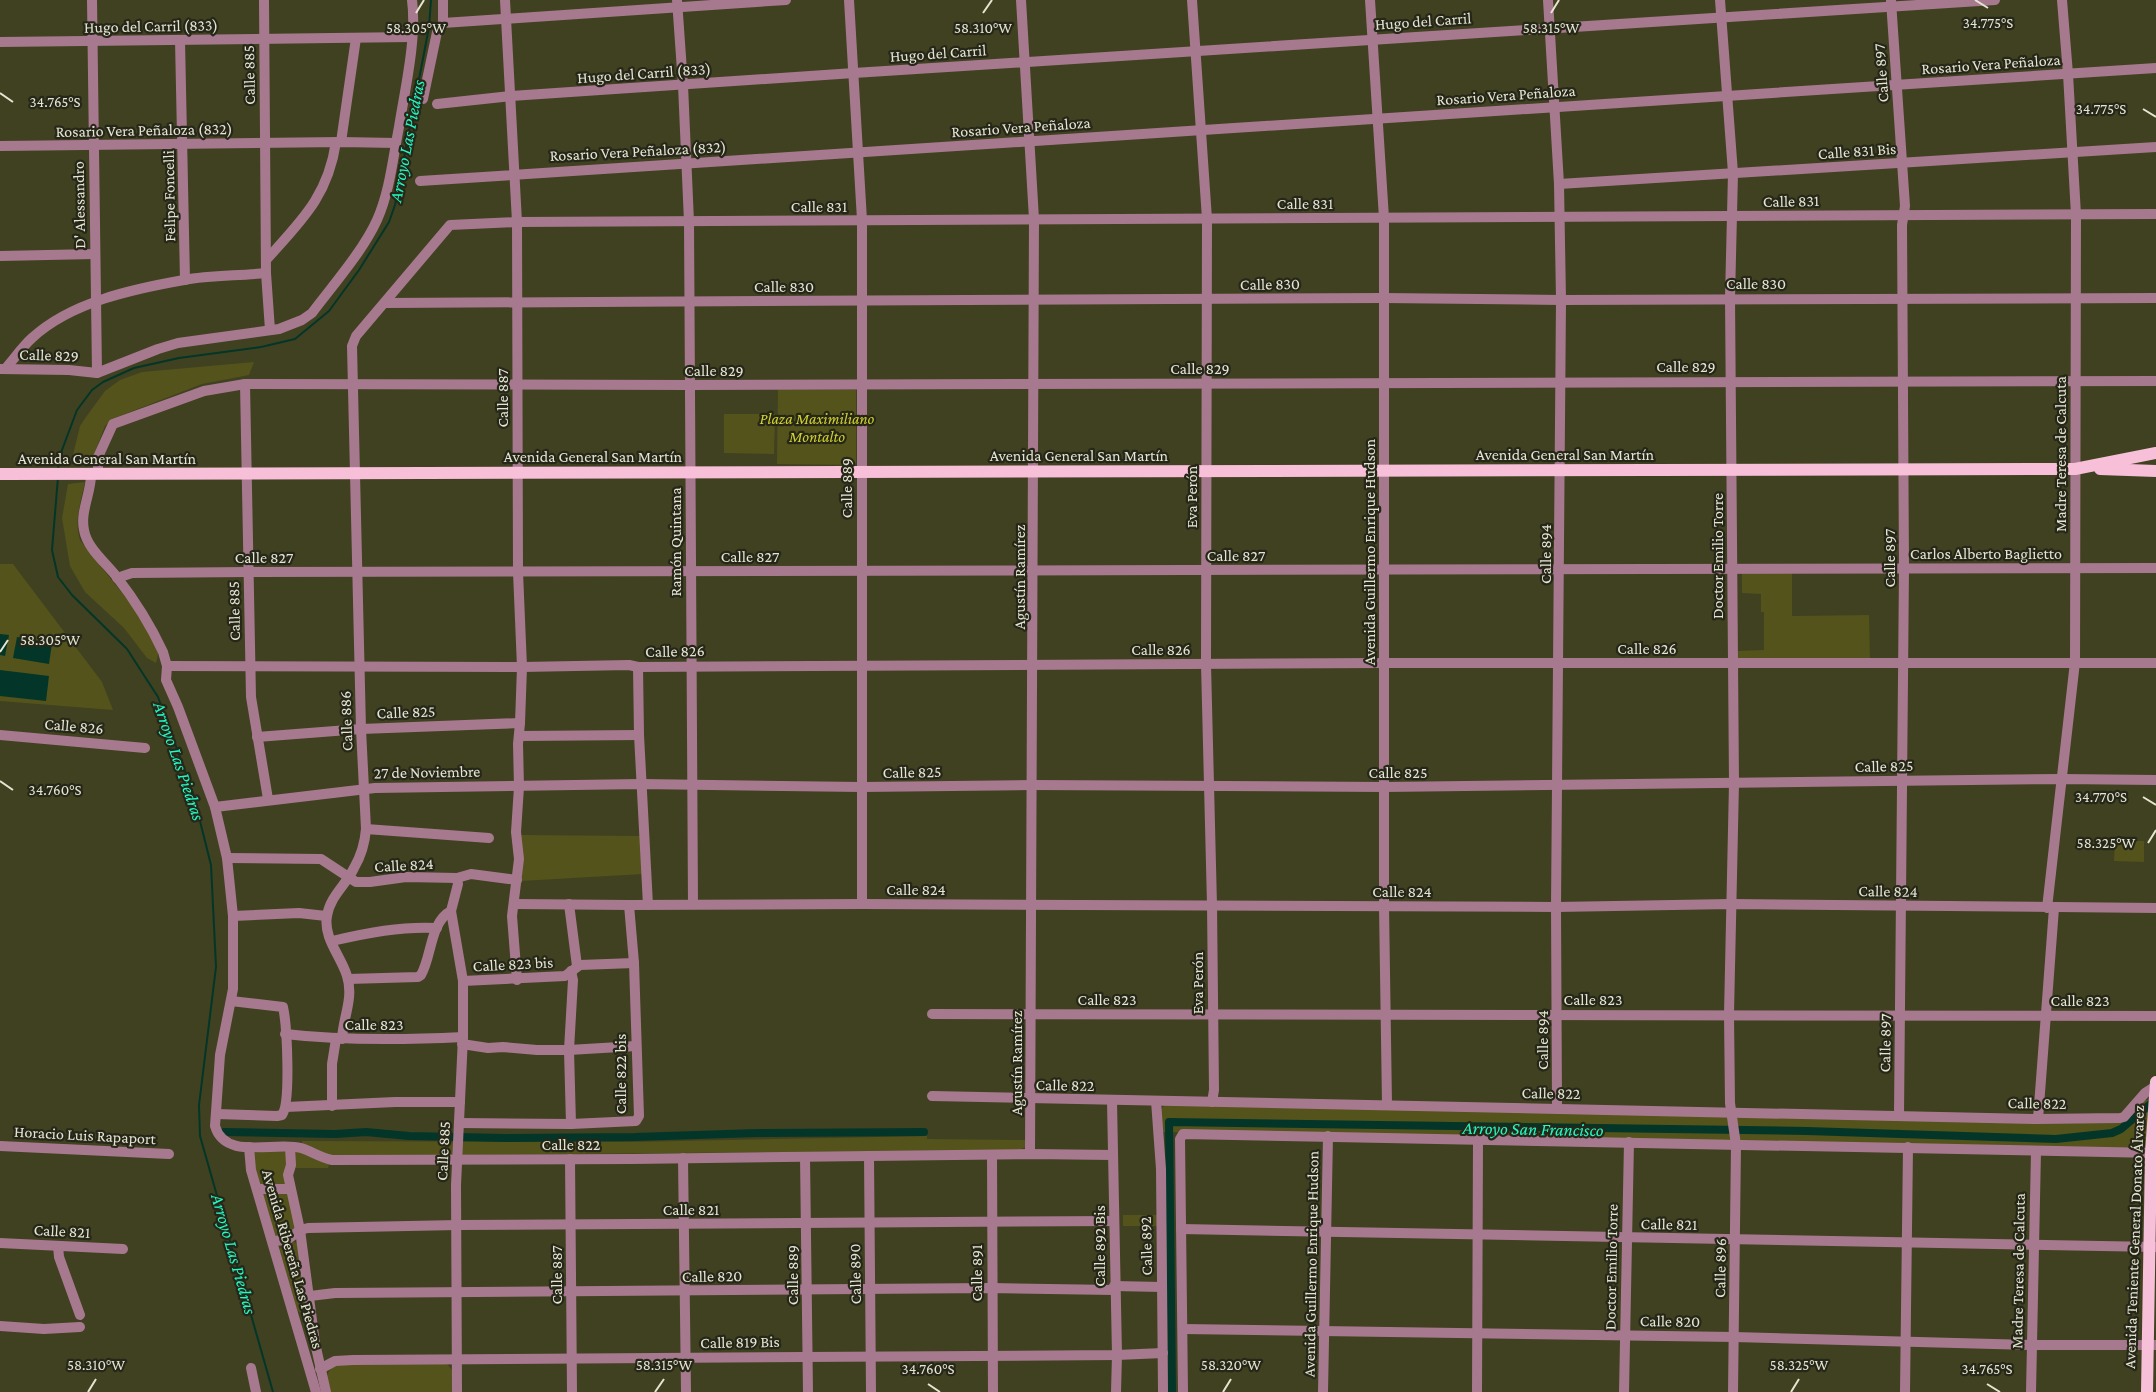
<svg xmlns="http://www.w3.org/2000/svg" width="2156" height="1392" font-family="'Crimson Pro',serif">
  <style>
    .green { fill: #53531b }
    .water { fill: #033628 }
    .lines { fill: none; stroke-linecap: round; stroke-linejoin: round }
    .stream { stroke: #033628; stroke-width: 2 }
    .canal { stroke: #033628; stroke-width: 8 }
    .minor { stroke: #a7798f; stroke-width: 10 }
    .major { stroke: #f8bfd9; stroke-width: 12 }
    .ticks { fill: none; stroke: #e4e5d2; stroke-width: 2 }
    .labels { text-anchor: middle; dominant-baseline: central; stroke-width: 4.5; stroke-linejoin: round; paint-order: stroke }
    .street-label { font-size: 16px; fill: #e4e5d2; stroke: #262718 }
    .park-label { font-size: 16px; font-style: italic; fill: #d2d22c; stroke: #262718 }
    .water-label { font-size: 18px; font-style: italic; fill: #1efbc5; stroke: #262718 }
    .ticks-label { font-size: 15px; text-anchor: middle; fill: #e4e5d2; stroke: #262718; stroke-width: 4.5; stroke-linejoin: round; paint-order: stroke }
  </style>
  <rect width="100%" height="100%" fill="#404120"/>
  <g class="green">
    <polygon points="254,362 249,375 202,384 112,419 105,426 91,462 72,459 80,426 86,417 105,391 120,380 142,372"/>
    <polygon points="778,389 856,390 856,465 777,464"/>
    <polygon points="724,414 775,414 774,454 724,453"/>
    <path d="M85 482C81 501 74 520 80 540L145 622 159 651 156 663 147 658 124 628 85 592 70 566 62 518 68 484Z"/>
    <polygon points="0,564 13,564 102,682 113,710 0,701"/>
    <polygon points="1742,573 1792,573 1792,616 1869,615 1870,658 1738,658 1738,651 1764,650 1764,612 1761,612 1761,594 1742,593"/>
    <polygon points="521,835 642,836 643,874 521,881"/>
    <polygon points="2115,840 2144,841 2144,862 2114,861"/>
    <polygon points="2144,1100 2151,1100 2148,1149 1161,1132 1161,1109 1165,1105 2114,1122"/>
    <polygon points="927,1136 927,1139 1027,1140 1026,1147 1019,1150 328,1156 302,1145 302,1141 631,1142"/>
    <polygon points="289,1149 288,1186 260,1187 252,1153"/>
    <polygon points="299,1150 329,1164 328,1168 294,1168 294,1151"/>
    <polygon points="288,1191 298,1230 274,1239 261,1192"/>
    <rect x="1123" y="1215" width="36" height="11"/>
    <polygon points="294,1242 297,1243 306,1314 303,1315 297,1310 279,1249"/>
    <path d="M446 1363 454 1372V1392H329C327 1380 324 1373 335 1365Z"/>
  </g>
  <g class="water">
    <polygon points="0,634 9,635 5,656 0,655"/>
    <polygon points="17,637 52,643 49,664 13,658"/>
    <polygon points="0,670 49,676 46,701 0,696"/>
  </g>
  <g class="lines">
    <g class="stream">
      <polyline points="58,468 62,450 77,410 92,390 103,382 134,368 179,358 261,347 295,339 329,311 359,270 389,222 395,205 429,27 431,0"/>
      <polyline points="58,477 52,550 58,577 72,595 127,649 158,697 193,793 211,865 216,967 199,1105 200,1136 273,1392"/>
    </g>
    <g class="canal">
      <polyline points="224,1132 335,1134 366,1132 409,1136 505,1138 635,1137 757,1133 924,1132"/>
      <polyline points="1172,1392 1169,1122 1807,1131 2056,1139 2112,1133 2121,1129 2155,1100"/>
    </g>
    <g class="minor">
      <polyline points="92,0 97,373"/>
      <polyline points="264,0 266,273 270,330"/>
      <polyline points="505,0 517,222 518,572 522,667 520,723 518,744 519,787 516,832 519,859 512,916 517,980"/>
      <polyline points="677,0 683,85 689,222 693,904"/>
      <polyline points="849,0 862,220 862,904"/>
      <polyline points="1021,0 1034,219 1030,1154"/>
      <polyline points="1192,0 1207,219 1206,664 1212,905 1214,1090 1212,1102"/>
      <polyline points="1370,0 1384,218 1384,906 1387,1104"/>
      <polyline points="1548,0 1559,184 1561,300 1556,907 1557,1107"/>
      <polyline points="1720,0 1733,173 1730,298 1734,783 1729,1014 1730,1103 1736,1145 1733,1392"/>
      <polyline points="1891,1 1905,206 1902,225 1904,568 1899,1116"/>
      <polyline points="443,23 786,0"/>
      <polyline points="180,40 185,280"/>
      <polyline points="0,42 411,37"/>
      <polyline points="423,99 437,32 443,23 443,0"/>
      <polyline points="437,104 511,96 854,73 1995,0"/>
      <polyline points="341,142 356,38"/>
      <polyline points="0,146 341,142 396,143"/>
      <polyline points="420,181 2156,68"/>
      <polyline points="1559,184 2156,147"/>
      <polyline points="0,256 95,254"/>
      <path d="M267 259C302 220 328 196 336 142"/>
      <polyline points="385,303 1383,298 1561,300 2156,298"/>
      <path d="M0 369 69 370 97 373 158 349 178 343 279 329 302 320 312 313C333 285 363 251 377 220 390 191 393 157 399 127 405 89 417 38 412 0"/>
      <path d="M5 369C14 359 22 347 32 338 71 302 133 289 184 280 210 275 239 276 266 273"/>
      <polyline points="245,384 251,697 268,799"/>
      <polyline points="98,474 98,457 113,424 204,391 245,384 690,385 2156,381"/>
      <path d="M91 475C91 493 80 512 84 530 87 548 105 562 116 576 134 599 151 626 163 652L167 666 166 680 178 707 215 807 227 858 233 916V989L220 1055 215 1126C225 1161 275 1141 301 1148 311 1151 321 1158 332 1160L632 1159 1030 1154 1113 1155"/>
      <polyline points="117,578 132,573 248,572 2156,568"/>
      <polyline points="167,666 522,667 629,665 638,667 1384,663 2156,663"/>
      <polyline points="638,667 639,735 648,905"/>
      <polyline points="0,735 145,748"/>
      <polyline points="519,736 639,735"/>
      <polyline points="257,737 361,729 520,723"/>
      <polyline points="215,807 375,788 641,784 862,787 1031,785 1384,787 2062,779 2156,780"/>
      <polyline points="366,829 489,838"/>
      <polyline points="227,858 321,859 356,882 370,882 406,877 457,878 471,874 517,880"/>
      <polyline points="514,904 629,905"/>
      <polyline points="569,904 577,966"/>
      <polyline points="2047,908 2075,662 2076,215 2068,74 2062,0"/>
      <polyline points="451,911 463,981 463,1037 456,1185 457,1392"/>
      <polyline points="233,916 299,913 326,916"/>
      <path d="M332 941C367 933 401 926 437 928"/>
      <polyline points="571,971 573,980 569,1050 571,1124"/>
      <path d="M348 979 418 977 421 975C432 956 430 922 451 911L458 884 457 878"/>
      <polyline points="463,981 565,976 580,965 634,963"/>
      <polyline points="932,1014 2156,1016"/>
      <path d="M285 1034C345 1041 403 1040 463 1037"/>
      <path d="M342 1039C343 1017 354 998 347 976 341 956 323 938 327 916 330 896 346 885 354 868 361 856 365 842 366 829L361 729 352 346 356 336 450 225 517 222 2156 214"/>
      <polyline points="462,1044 488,1048 503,1047 537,1050 569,1050 636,1046"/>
      <polyline points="932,1096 2038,1119 2120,1118 2124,1117 2145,1093 2156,1086"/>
      <polyline points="1112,1101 1117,1355 1116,1392"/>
      <polyline points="1156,1101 1161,1169 1163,1392"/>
      <polyline points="332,1106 332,1064 336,1039"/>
      <polyline points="286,1107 395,1102 460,1102"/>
      <path d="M216 1114 277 1116 282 1115C291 1103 287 1025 283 1007L231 1001"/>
      <polyline points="2038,1119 2054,908"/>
      <polyline points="460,1123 571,1124 636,1121 639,1116 634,963 629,905 862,904 1556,907 1731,904 2156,908"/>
      <polyline points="0,1146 169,1154"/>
      <polyline points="249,1147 251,1170 316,1392"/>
      <polyline points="290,1147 291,1165 288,1175 300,1230 315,1343 326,1392"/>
      <polyline points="992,1155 993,1392"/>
      <polyline points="869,1156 871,1392"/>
      <polyline points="805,1157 808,1392"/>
      <polyline points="683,1158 686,1392"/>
      <polyline points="570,1159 572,1392"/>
      <polyline points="257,1189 290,1189"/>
      <polyline points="1181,1229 2156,1247"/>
      <polyline points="273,1241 287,1240 300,1230 308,1228 458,1225 1114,1221"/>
      <polyline points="0,1243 123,1249"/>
      <polyline points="58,1246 59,1257 80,1315"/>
      <polyline points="1114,1286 1162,1287"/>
      <polyline points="310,1296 335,1293 991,1288 1114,1290"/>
      <polyline points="0,1326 44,1329 80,1327"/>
      <polyline points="1183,1329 1734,1337 2031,1345 2156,1345"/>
      <polyline points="251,1368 256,1392"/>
      <polyline points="320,1369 335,1361 353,1360 1117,1355 1163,1353"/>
      <polyline points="1183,1392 1180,1139 1183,1134 2156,1153"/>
      <polyline points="1323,1392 1328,1136"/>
      <polyline points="1477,1392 1478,1141"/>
      <polyline points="1624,1392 1629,1142"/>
      <polyline points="1905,1392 1908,1147"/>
      <polyline points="2031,1392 2036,1151"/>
    </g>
    <g class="major">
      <polyline points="2100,469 2156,471"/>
      <polyline points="0,474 2075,469 2156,453"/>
      <polyline points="2147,1392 2151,1153 2156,1082"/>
    </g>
  </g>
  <path class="ticks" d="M1975 0 1988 8M416 13 424 0M983 13 992 0M1551 13 1559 0M0 93 13 102M2143 109 2156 117M0 652 8 640M0 781 13 790M2143 797 2156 805M2148 843 2156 830M928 1384 940 1392M1987 1384 2000 1392M88 1392 96 1379M655 1392 664 1379M1223 1392 1231 1379M1791 1392 1799 1379"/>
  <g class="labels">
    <g class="street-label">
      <text transform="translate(1423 21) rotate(-4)">Hugo del Carril</text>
      <text transform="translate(151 26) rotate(-1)">Hugo del Carril (833)</text>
      <text transform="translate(938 53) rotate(-4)">Hugo del Carril</text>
      <text transform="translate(1991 64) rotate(-4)">Rosario Vera Peñaloza</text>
      <text transform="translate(644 73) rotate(-4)">Hugo del Carril (833)</text>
      <text transform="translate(1881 73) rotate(-94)">Calle 897</text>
      <text transform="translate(249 75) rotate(-91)">Calle 885</text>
      <text transform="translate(1506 95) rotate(-4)">Rosario Vera Peñaloza</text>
      <text transform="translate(1021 127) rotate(-4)">Rosario Vera Peñaloza</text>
      <text transform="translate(144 130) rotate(-1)">Rosario Vera Peñaloza (832)</text>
      <text transform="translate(638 151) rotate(-3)">Rosario Vera Peñaloza (832)</text>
      <text transform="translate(1857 151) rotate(-4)">Calle 831 Bis</text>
      <text transform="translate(169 196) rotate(-91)">Felipe Foncelli</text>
      <text transform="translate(1791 201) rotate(-1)">Calle 831</text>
      <text x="1305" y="203">Calle 831</text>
      <text transform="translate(79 205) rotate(-91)">D' Alessandro</text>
      <text x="819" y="206">Calle 831</text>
      <text x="1756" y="283">Calle 830</text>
      <text transform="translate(1270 284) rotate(-1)">Calle 830</text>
      <text x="784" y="286">Calle 830</text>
      <text transform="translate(49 355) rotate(2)">Calle 829</text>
      <text x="1686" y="366">Calle 829</text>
      <text x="1200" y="368">Calle 829</text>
      <text x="714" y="370">Calle 829</text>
      <text transform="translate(502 398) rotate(-90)">Calle 887</text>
      <text x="1565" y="454">Avenida General San Martín</text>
      <text transform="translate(2060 454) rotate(-90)">Madre Teresa de Calcuta</text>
      <text x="1079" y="455">Avenida General San Martín</text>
      <text x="593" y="456">Avenida General San Martín</text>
      <text x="107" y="458">Avenida General San Martín</text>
      <text transform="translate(846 488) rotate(-90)">Calle 889</text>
      <text transform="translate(1191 497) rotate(-90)">Eva Perón</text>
      <text transform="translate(675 542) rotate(-90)">Ramón Quintana</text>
      <text transform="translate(1369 552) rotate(-90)">Avenida Guillermo Enrique Hudson</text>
      <text x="1986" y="553">Carlos Alberto Baglietto</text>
      <text transform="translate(1545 554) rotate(-90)">Calle 894</text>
      <text x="1236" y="555">Calle 827</text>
      <text x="750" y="556">Calle 827</text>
      <text transform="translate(1717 556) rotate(-90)">Doctor Emilio Torre</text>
      <text x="264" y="557">Calle 827</text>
      <text transform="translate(1889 558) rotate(-90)">Calle 897</text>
      <text transform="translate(1019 577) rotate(-90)">Agustín Ramírez</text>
      <text transform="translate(234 611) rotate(-91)">Calle 885</text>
      <text x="1647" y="648">Calle 826</text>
      <text x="1161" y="649">Calle 826</text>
      <text transform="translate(675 651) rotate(-1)">Calle 826</text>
      <text transform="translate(406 712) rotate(-2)">Calle 825</text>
      <text transform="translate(346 721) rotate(-92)">Calle 886</text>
      <text transform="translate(74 726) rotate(5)">Calle 826</text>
      <text transform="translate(1884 766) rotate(-1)">Calle 825</text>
      <text transform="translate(427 772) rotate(-1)">27 de Noviembre</text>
      <text transform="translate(912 772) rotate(-1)">Calle 825</text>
      <text x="1398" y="772">Calle 825</text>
      <text transform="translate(404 865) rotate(-3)">Calle 824</text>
      <text x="916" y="889">Calle 824</text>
      <text x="1402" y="891">Calle 824</text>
      <text transform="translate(1888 891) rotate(1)">Calle 824</text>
      <text transform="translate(513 964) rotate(-3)">Calle 823 bis</text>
      <text transform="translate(1197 983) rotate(-90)">Eva Perón</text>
      <text x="1107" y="999">Calle 823</text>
      <text x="1593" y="999">Calle 823</text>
      <text x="2080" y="1000">Calle 823</text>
      <text x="374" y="1024">Calle 823</text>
      <text transform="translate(1542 1040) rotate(-90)">Calle 894</text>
      <text transform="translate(1885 1043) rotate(-89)">Calle 897</text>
      <text transform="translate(1016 1063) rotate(-90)">Agustín Ramírez</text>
      <text transform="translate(620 1074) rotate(-90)">Calle 822 bis</text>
      <text transform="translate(1065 1085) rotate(1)">Calle 822</text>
      <text transform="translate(1551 1093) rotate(1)">Calle 822</text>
      <text transform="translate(2037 1103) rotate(1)">Calle 822</text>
      <text transform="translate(85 1135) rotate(3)">Horacio Luis Rapaport</text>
      <text x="571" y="1144">Calle 822</text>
      <text transform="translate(443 1151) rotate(-87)">Calle 885</text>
      <text x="691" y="1209">Calle 821</text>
      <text transform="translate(1669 1224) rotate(1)">Calle 821</text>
      <text transform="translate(62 1231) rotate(3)">Calle 821</text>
      <text transform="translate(2134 1237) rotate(-88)">Avenida Teniente General Donato Álvarez</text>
      <text transform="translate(1099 1246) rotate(-90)">Calle 892 Bis</text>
      <text transform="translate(1146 1246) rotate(-91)">Calle 892</text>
      <text transform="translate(293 1259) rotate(74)">Avenida Ribereña Las Piedras</text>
      <text transform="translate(1311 1264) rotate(-89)">Avenida Guillermo Enrique Hudson</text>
      <text transform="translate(1611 1267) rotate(-89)">Doctor Emilio Torre</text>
      <text transform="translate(1720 1268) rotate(-89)">Calle 896</text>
      <text transform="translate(2018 1271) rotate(-89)">Madre Teresa de Calcuta</text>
      <text transform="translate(976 1273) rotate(-90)">Calle 891</text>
      <text transform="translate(855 1274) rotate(-91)">Calle 890</text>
      <text transform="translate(556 1275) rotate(-90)">Calle 887</text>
      <text transform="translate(792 1275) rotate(-90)">Calle 889</text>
      <text transform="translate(712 1276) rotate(-1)">Calle 820</text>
      <text transform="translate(1670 1321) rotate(1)">Calle 820</text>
      <text transform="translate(740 1342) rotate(-1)">Calle 819 Bis</text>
    </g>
    <g class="park-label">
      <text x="817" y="418">Plaza Maximiliano<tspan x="817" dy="18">Montalto</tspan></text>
    </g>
    <g class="water-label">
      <text transform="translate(407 141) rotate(-79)">Arroyo Las Piedras</text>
      <text transform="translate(179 761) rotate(71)">Arroyo Las Piedras</text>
      <text transform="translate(1533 1129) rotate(1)">Arroyo San Francisco</text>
      <text transform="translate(234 1254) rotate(74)">Arroyo Las Piedras</text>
    </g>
  </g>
  <g class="ticks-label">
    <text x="1988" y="28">34.775°S</text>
    <text x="416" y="33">58.305°W</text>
    <text x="983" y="33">58.310°W</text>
    <text x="1551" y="33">58.315°W</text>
    <text x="55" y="107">34.765°S</text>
    <text x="2101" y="114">34.775°S</text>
    <text x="50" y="645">58.305°W</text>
    <text x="55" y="795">34.760°S</text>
    <text x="2101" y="802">34.770°S</text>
    <text x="2106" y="848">58.325°W</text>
    <text x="96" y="1370">58.310°W</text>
    <text x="664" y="1370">58.315°W</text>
    <text x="1231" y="1370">58.320°W</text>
    <text x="1799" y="1370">58.325°W</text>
    <text x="928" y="1374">34.760°S</text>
    <text x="1987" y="1374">34.765°S</text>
  </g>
</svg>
